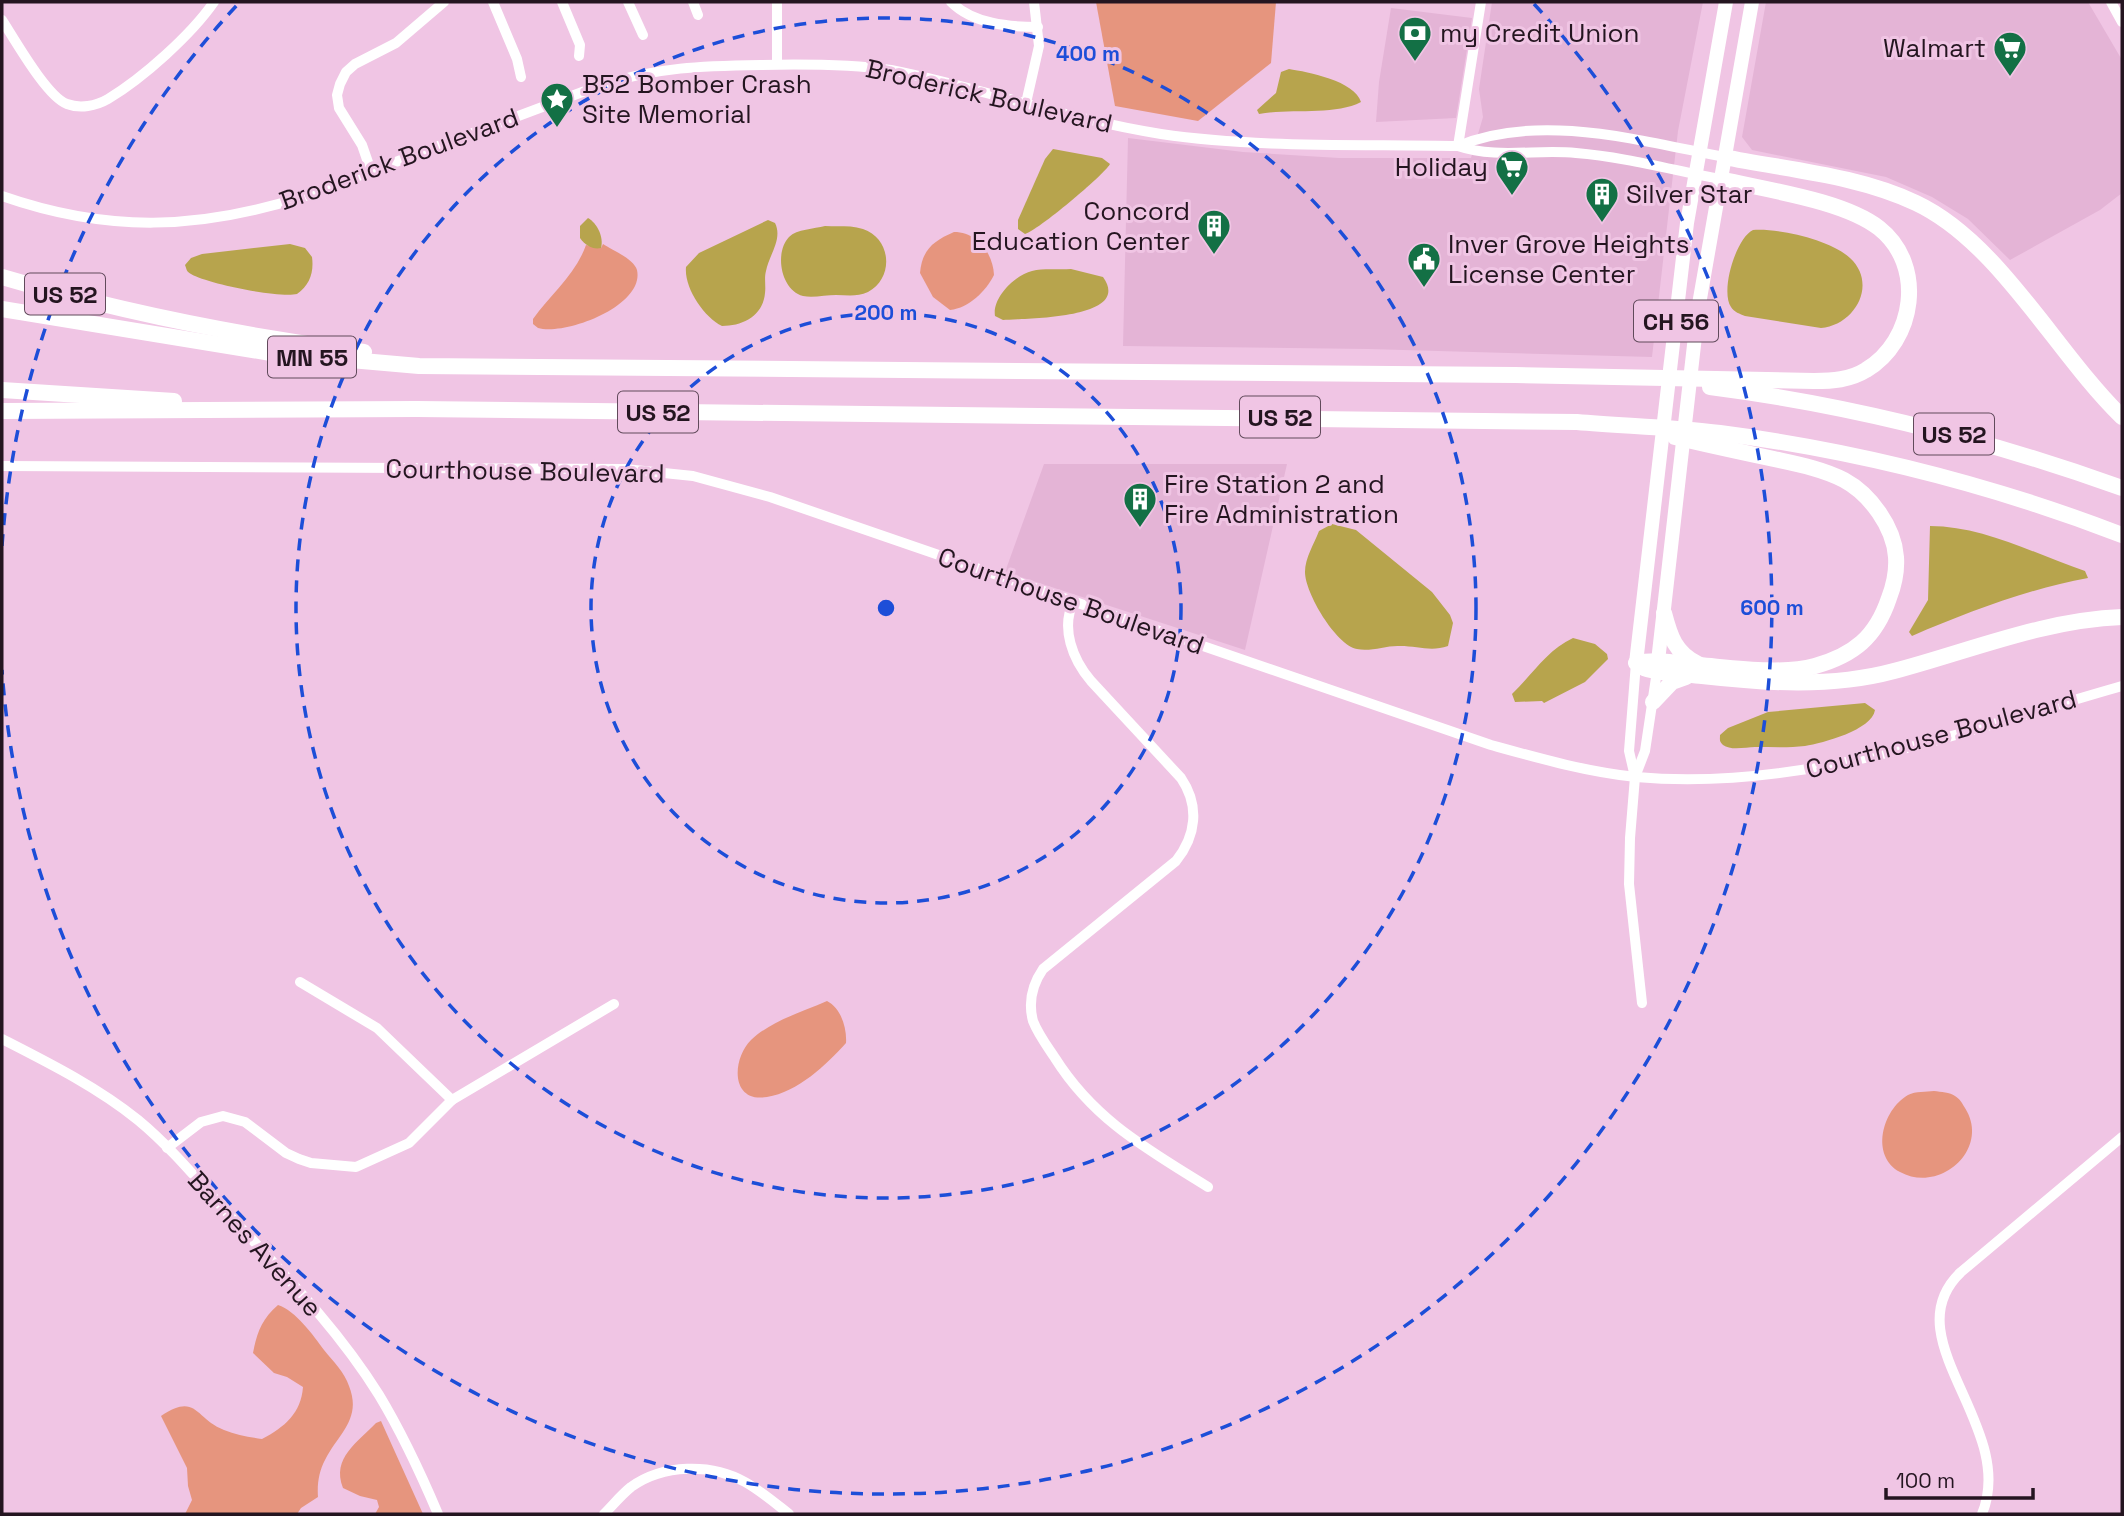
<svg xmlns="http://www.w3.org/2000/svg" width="2124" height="1516" font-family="'Space Grotesk',sans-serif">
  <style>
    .built { fill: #e4b4d6 }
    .green { fill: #e6957e }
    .water { fill: #b7a44d }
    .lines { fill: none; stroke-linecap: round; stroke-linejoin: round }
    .minor { stroke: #fff; stroke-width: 10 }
    .major { stroke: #fff; stroke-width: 14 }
    .highway { stroke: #fff; stroke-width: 16 }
    .ring { fill: none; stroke: #1d4ed8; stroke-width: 3.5; stroke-dasharray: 12 9 }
    .labels { text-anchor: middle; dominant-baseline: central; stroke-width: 6; stroke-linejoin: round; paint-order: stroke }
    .shield { fill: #f0c5e4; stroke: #614a5b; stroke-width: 2 }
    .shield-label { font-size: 24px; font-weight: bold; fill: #241520 }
    .poi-label { font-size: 26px; fill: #241520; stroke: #f0c5e4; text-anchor: start }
    .street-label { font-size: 26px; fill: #241520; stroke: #f0c5e4 }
    .centre { fill: #1d4ed8; stroke: #f0c5e4; stroke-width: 3.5 }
    .ring-label { font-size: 21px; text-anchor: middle; font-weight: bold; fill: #1d4ed8; stroke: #f0c5e4; stroke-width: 6; stroke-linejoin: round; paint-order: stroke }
  </style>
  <rect width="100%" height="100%" fill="#f0c5e4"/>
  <g class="built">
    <polygon points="1492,2 1703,2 1678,131 1652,357 1368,349 1123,346 1128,138 1243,152 1339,158 1471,158 1483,117 1479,89"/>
    <polygon points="1766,2 2088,2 2122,60 2122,193 2100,210 2010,260 1968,219 1932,197 1886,177 1752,150 1742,137"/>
    <polygon points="1391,8 1472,18 1456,118 1376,122 1379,82"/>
    <polygon points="1044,464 1287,464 1245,650 1005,572"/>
  </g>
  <g class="green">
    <polygon points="1096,2 1276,2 1271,63 1198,121 1115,106"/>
    <path d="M954 232C977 232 993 253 994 275 986 291 969 308 950 310L933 297 920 273C922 250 933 241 954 232Z"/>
    <path d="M603 244C612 250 634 259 637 270 645 306 565 336 538 328L533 324V319C550 295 576 274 586 245L601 248Z"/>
    <path d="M827 1001C841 1008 847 1028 846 1043 826 1065 798 1092 767 1097 730 1103 732 1059 751 1040 771 1021 802 1012 827 1001Z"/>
    <path d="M1934 1091C1941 1092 1950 1092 1955 1096 1960 1099 1962 1103 1965 1108 1991 1149 1940 1194 1900 1172 1870 1156 1882 1110 1908 1095 1916 1091 1926 1092 1934 1091Z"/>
    <path d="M278 1305C296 1311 313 1335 324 1350 333 1361 345 1373 349 1386 362 1419 339 1433 325 1460 319 1471 317 1484 318 1497L301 1508 297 1514H185L192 1500 188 1486 187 1468 161 1416C197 1392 195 1419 224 1430 236 1435 249 1437 262 1439 285 1427 301 1413 303 1387L287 1377 274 1373 253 1353C257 1332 262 1319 278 1305Z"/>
    <path d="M381 1421 423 1514H375L379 1507 377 1500 360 1496 343 1488C331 1458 358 1442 376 1423Z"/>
  </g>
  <g class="water">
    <path d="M1289 69C1308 72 1355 81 1361 102 1334 116 1290 108 1259 114L1257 110 1276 93 1281 72Z"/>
    <path d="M1053 149 1102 158 1110 164C1104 175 1037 231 1025 234L1018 229V220L1045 159Z"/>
    <path d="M588 218C597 223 604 237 601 248 593 250 585 245 580 238V226Z"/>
    <path d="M768 220 775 223C783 239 769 255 766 271 764 278 766 286 765 293 763 316 743 326 722 326 704 317 684 288 686 267L699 253Z"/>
    <path d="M825 226C837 227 851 225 863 229 892 239 894 278 868 292 857 297 847 295 836 295 826 295 813 298 803 296 781 290 774 253 789 237 797 229 814 229 825 226Z"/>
    <path d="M1753 230C1779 228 1831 240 1850 258 1878 284 1855 325 1821 328L1745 316C1740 314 1734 312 1731 307 1720 291 1736 238 1753 230Z"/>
    <path d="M290 244 305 248 312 257C314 272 310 285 297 294 278 298 208 284 191 274 186 271 187 270 185 265L191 258 202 254Z"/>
    <path d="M1071 269 1103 277C1134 320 1022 318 1003 320L995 316C992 298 1015 275 1032 271 1043 268 1059 270 1071 269Z"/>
    <path d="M1332 524 1356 530 1432 592 1450 615 1453 623 1448 646C1431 652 1418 646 1400 646 1387 645 1371 652 1357 649 1336 645 1305 593 1305 572 1305 558 1314 544 1319 531Z"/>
    <path d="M1930 526C1983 526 2035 554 2085 571L2088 578C2028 589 1968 612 1912 636L1909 632 1928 600Z"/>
    <path d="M1573 638 1595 644 1607 654 1608 659 1585 682 1544 703 1542 701 1515 702 1512 694C1532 675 1547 650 1573 638Z"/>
    <path d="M1865 703 1875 710C1872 730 1823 743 1805 746 1789 748 1772 747 1755 747 1746 747 1731 751 1723 745 1719 741 1720 740 1720 735L1728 728 1768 712Z"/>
  </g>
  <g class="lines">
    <g class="minor">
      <polyline points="493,2 517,59 521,77"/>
      <polyline points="562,2 580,45 579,56"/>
      <polyline points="628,2 643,35"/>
      <polyline points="693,2 698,15"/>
      <polyline points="777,2 777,64"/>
      <path d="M951 2C973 24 1009 27 1038 27"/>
      <polyline points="2111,2 2122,22"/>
      <path d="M2 20C15 40 47 97 67 104 80 109 96 106 108 99 143 78 191 35 214 2"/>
      <polyline points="1026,103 1039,46 1034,2"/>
      <path d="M1458 146C1540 112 1641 141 1724 157"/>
      <polyline points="1458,146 1481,2"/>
      <polyline points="371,171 362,145 339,108 337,95 340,84 346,72 355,64 396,43 444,2"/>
      <path d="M2 196C108 233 199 230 305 196L601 85C659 67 701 66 761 65 805 64 848 64 891 70 982 88 1070 120 1161 134 1256 148 1361 144 1458 146 1496 159 1537 149 1576 153 1625 157 1672 170 1720 179"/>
      <path d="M2 466 625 469 693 476 770 497 1491 745C1538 758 1587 772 1636 777 1803 792 1964 731 2122 686"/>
      <path d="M1074 601C1060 628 1073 660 1091 681L1181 778C1200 806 1196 836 1176 861L1043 969C1032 985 1028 1002 1033 1021 1038 1034 1047 1046 1055 1058 1094 1120 1147 1149 1208 1187"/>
      <polyline points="1635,777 1629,751 1636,663"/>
      <polyline points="300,982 377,1028 452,1100"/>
      <polyline points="1642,1003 1629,884 1630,838 1635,777 1645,751 1657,671"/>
      <path d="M2 1039C49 1063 97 1087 138 1120 172 1148 201 1184 230 1216 283 1273 338 1329 379 1395 402 1433 421 1474 438 1514"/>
      <polyline points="167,1148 201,1122 223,1116 245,1122 286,1153 299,1159 311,1163 356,1167 409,1143 452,1100 614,1004"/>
      <path d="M604 1514C613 1505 621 1495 631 1487 663 1464 711 1463 745 1482 761 1491 775 1503 789 1514"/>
      <path d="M1982 1514C2018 1426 1891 1338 1961 1272L2122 1137"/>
    </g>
    <g class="major">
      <polyline points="1636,663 1687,223 1726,2"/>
      <polyline points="1657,670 1698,310 1752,2"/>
    </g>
    <g class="highway">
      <path d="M1724 157C1788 170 1857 175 1916 203 1999 242 2056 353 2122 417"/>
      <path d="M2 277C120 312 242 336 364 352"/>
      <path d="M2 309 271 353 419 366 1515 375 1814 381C1832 381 1850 380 1866 370 1915 341 1926 265 1879 228 1843 200 1765 190 1720 179"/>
      <path d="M1710 387C1851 405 1988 440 2122 488"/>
      <polyline points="2,390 174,401"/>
      <path d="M2 411 417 409 1577 422C1624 426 1673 427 1720 433 1859 451 1992 485 2122 535"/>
      <path d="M1664 613C1670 636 1675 653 1698 664"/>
      <path d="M1636 663C1657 659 1678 663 1699 665 1734 668 1782 675 1815 666 1854 655 1876 637 1889 598 1894 585 1897 571 1896 557 1894 527 1870 494 1844 480 1823 469 1797 464 1774 459 1741 452 1708 445 1675 437"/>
      <path d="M1644 668C1663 674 1682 674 1702 676 1765 683 1831 688 1894 671 1970 651 2043 620 2122 617"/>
      <polyline points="1653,702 1672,682 1686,677"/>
    </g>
  </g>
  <g class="ring">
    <circle cx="886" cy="608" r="295"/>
    <circle cx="886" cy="608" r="590"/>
    <path d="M2 546A886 886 0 0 1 238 4M1534 4A886 886 0 1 1 2 670"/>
  </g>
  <defs>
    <symbol id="bank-pin" viewBox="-11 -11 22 30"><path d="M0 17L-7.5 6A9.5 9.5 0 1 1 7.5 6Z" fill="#137045" stroke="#f0c5e4"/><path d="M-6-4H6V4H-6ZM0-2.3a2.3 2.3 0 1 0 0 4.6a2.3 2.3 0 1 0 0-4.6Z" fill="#fff"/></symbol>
    <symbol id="supermarket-pin" viewBox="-11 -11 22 30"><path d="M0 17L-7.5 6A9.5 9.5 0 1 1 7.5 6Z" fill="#137045" stroke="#f0c5e4"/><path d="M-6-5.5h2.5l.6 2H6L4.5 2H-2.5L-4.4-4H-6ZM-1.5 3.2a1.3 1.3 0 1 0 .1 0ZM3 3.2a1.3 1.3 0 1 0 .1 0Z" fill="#fff"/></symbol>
    <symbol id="sight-pin" viewBox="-11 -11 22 30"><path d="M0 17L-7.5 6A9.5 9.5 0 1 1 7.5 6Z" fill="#137045" stroke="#f0c5e4"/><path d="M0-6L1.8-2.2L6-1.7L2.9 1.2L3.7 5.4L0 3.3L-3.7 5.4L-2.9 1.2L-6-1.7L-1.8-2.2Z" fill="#fff"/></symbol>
    <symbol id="building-pin" viewBox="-11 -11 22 30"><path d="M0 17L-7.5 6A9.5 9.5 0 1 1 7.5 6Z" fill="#137045" stroke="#f0c5e4"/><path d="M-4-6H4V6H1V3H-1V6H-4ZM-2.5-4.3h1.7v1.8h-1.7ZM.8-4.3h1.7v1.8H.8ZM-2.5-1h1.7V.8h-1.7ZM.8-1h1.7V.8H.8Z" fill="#fff"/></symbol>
    <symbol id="civic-pin" viewBox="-11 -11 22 30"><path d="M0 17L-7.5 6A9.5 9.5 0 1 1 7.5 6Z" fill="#137045" stroke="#f0c5e4"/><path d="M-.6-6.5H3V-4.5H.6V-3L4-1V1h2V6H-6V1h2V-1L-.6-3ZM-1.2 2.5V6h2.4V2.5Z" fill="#fff"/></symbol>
  </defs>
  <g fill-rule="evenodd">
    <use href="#bank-pin" x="1396" y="14" width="38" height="52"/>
    <use href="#supermarket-pin" x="1991" y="29" width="38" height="52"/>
    <use href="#sight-pin" x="538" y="80" width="38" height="52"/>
    <use href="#supermarket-pin" x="1493" y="148" width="38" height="52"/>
    <use href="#building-pin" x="1583" y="175" width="38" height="52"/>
    <use href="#building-pin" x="1195" y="207" width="38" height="52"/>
    <use href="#civic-pin" x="1405" y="240" width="38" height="52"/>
    <use href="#building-pin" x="1121" y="480" width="38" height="52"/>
  </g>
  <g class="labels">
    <g class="shield">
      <rect x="25" y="273.5" width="80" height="41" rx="5"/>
      <rect x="1634" y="300.5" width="84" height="41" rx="5"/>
      <rect x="268" y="336.5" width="88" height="41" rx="5"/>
      <rect x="618" y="391.5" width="80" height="41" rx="5"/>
      <rect x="1240" y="396.5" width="80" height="41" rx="5"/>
      <rect x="1914" y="413.5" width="80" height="41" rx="5"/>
    </g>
    <g class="shield-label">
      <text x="65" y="294">US 52</text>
      <text x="1676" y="321">CH 56</text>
      <text x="312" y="357">MN 55</text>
      <text x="658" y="412">US 52</text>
      <text x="1280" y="417">US 52</text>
      <text x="1954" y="434">US 52</text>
    </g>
    <g class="poi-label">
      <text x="1440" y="33">my Credit Union</text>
      <text x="1986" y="48" text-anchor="end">Walmart</text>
      <text x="582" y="84">B52 Bomber Crash<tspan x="582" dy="30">Site Memorial</tspan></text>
      <text x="1488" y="167" text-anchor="end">Holiday</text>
      <text x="1626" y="194">Silver Star</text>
      <text x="1190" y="211" text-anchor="end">Concord<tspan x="1190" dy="30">Education Center</tspan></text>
      <text x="1448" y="244">Inver Grove Heights<tspan x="1448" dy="30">License Center</tspan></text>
      <text x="1164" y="484">Fire Station 2 and<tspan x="1164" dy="30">Fire Administration</tspan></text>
    </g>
    <g class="street-label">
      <text transform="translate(989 96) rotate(13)">Broderick Boulevard</text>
      <text transform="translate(399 159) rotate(-20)">Broderick Boulevard</text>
      <text transform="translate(525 471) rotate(1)">Courthouse Boulevard</text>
      <text transform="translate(1071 601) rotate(19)">Courthouse Boulevard</text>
      <text transform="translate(1941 734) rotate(-15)">Courthouse Boulevard</text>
      <text transform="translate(255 1244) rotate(48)">Barnes Avenue</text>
    </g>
  </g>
  <circle cx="886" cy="608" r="10" class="centre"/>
  <g class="ring-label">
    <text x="1088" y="61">400 m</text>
    <text x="886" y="320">200 m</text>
    <text x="1772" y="615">600 m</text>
  </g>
  <rect width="2124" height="1516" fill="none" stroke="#241520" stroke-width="7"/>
  <path d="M1886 1488v10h147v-10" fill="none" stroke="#241520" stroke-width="3.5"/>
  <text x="1896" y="1488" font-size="21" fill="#241520" stroke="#f0c5e4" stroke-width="5" paint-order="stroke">100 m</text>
</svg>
